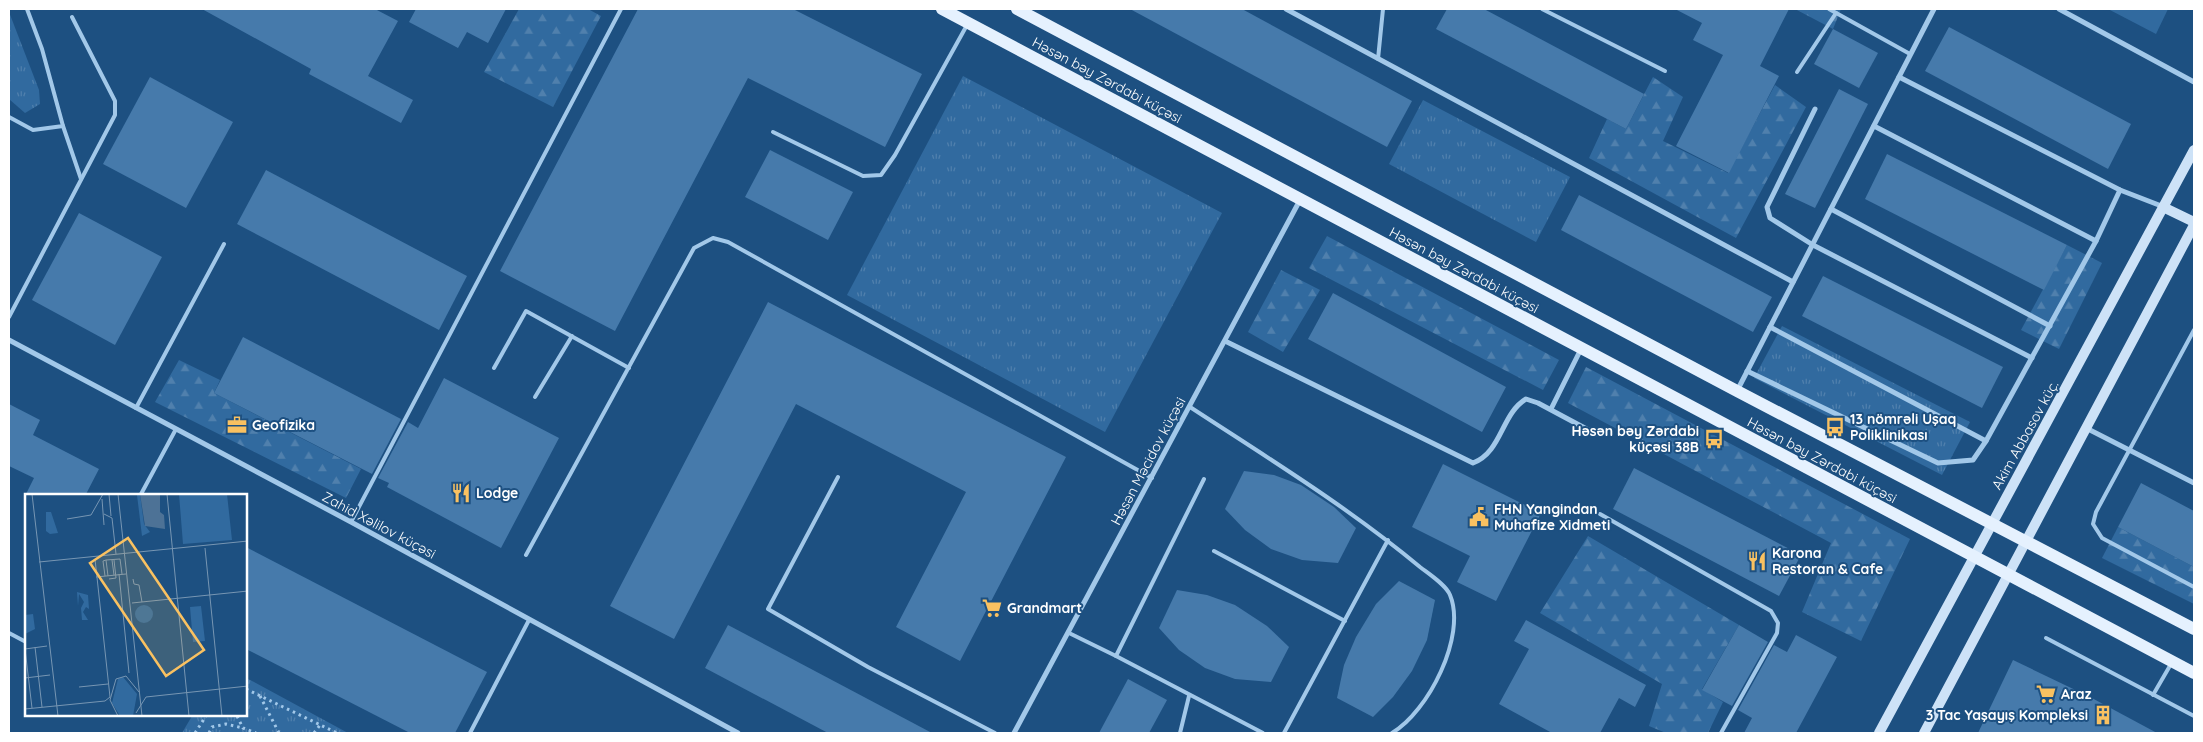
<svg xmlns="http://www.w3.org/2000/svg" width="2203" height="742" font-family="Quicksand,sans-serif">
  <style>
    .grass { fill: #316a9f }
    .forest { fill: url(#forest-firs) }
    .park { fill: url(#park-tufts) }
    .building { fill: #467aab }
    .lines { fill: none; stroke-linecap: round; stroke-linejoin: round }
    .path { stroke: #a2c8e9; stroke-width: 3; stroke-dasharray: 2.5 4; stroke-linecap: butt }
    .lane { stroke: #a2c8e9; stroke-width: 4 }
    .street { stroke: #a2c8e9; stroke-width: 5 }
    .secondary { stroke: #cde2f7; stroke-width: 10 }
    .primary { stroke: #e5f1fe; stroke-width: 12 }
    .labels { text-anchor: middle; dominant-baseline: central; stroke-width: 4; stroke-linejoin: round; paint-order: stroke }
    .street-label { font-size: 14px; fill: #fff; stroke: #1d5081 }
    .poi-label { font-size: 14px; font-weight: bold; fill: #fff; stroke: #1d5081; text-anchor: start }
    .inset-road { fill: none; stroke: #7796b3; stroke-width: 1 }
    .view { fill: #f9c161; fill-opacity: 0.15; stroke: #f9c161; stroke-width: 2.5 }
    .inset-edge { fill: none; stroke: #fff; stroke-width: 2.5 }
  </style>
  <defs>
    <pattern id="forest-firs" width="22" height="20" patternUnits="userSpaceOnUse" patternTransform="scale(1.25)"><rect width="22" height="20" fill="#316a9f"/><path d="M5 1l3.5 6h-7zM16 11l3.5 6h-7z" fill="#5080ad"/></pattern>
    <pattern id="park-tufts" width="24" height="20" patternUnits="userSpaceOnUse" patternTransform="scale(1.25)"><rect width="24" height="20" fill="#316a9f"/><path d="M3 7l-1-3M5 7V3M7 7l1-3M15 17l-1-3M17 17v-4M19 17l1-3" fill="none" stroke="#5080ad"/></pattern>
  </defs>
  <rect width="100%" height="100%" fill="#1d5081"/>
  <polygon class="grass" points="2108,9 2168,9 2156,34"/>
  <g class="forest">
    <polygon points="519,9 588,9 601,16 553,107 484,72"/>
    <polygon points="1795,9 1841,9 1833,29"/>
    <polygon points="1653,77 1683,97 1663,141 1728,173 1775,85 1806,107 1736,238 1589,158 1607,119 1626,129"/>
    <polygon points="1327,236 1559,360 1543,390 1309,268"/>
    <polygon points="2067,245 2102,263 2059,349 2021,330"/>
    <polygon points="1281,270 1320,290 1283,352 1248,332"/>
    <polygon points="179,360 220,380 214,393 361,469 346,498 155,402"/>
    <polygon points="1586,367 1910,539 1861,641 1802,612 1831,543 1568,403"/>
    <polygon points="2118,527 2194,567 2194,604 2102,558"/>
    <polygon points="1588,536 1739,625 1702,689 1723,702 1708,733 1666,733 1649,726 1662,684 1540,613"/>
  </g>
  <g class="park">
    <polygon points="9,12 39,90 40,104 25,113 9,99"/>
    <polygon points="963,76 1222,213 1105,432 847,295"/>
    <polygon points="1423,100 1570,177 1536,242 1389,164"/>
    <polygon points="1782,326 1970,422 1942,475 1754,378"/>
    <polygon points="246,678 254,682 348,733 182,733 192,716 246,716"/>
  </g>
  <g class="building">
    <polygon points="202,9 375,9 398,21 368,76 413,100 401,123 309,74 311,69"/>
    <polygon points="416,9 506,9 488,43 467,32 458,48 409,22"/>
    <polygon points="638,9 793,9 922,74 885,147 748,78 615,331 500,271"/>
    <polygon points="1130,9 1242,9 1412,101 1387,147"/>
    <polygon points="1447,9 1484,9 1644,94 1626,129 1436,29"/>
    <polygon points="1675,9 1789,9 1760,66 1779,76 1729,173 1676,146 1723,55 1693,40 1702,23"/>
    <polygon points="1949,27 2131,124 2108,169 1925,71"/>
    <polygon points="1833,29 1878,53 1859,88 1814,64"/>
    <polygon points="150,77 233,122 186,208 103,164"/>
    <polygon points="1839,89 1868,104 1815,208 1785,194"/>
    <polygon points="770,150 853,192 828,240 745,197"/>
    <polygon points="1887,154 2067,245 2044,290 1865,199"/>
    <polygon points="266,170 467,276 439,330 237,224"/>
    <polygon points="1579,195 1772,297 1753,332 1561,230"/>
    <polygon points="79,213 162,257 115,345 32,300"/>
    <polygon points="1823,276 2003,367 1982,408 1802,316"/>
    <polygon points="1333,293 1506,387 1482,432 1308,339"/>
    <polygon points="768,302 1066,457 960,661 896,627 966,492 796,404 674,639 610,606"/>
    <polygon points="243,337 401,419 372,474 214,393"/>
    <polygon points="444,378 559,438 501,548 387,487 389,483 378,478 408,422 418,428"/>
    <polygon points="9,404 40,420 33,435 99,469 85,496 25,496 34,478 9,466"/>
    <polygon points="1443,464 1541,513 1496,601 1457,582 1470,556 1412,527"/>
    <polygon points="1634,468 1801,555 1779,596 1613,509"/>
    <polygon points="1244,471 1274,475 1301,485 1334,507 1356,528 1338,563 1302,560 1271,549 1245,530 1225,509"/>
    <polygon points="2141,483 2194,511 2194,567 2118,527"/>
    <polygon points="246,547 487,672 455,733 410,733 246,649"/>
    <polygon points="1399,581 1435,600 1427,640 1412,671 1393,697 1373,717 1337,698 1344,665 1356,637 1376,604"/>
    <polygon points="1177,590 1207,595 1235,605 1267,626 1289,647 1271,682 1235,679 1205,668 1179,650 1159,628"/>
    <polygon points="1526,620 1646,685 1635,707 1619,698 1600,733 1552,733 1499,704 1529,649 1514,641"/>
    <polygon points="728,625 932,733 828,733 705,668"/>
    <polygon points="1739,625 1768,642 1732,706 1702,690"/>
    <polygon points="1796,635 1837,657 1796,733 1744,733 1752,718 1738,710 1774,645 1787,652"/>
    <polygon points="2013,660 2090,697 2157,733 1978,733"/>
    <polygon points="1128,679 1167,700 1149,733 1099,733"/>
  </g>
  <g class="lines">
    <g class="path">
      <polyline points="246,689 337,733"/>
      <polyline points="260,696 279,733"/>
      <polyline points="237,716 243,728 256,733"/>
      <polyline points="195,733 206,716"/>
      <polyline points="209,733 212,727 226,724 243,728"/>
      <polyline points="314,733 320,725"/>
    </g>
    <g class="lane">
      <polyline points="1542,9 1665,71"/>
      <polyline points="1829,9 1910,54"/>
      <polyline points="1378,59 1383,9"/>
      <polyline points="1797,72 1836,13"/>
      <polyline points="9,117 33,130 63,126 42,49 27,9"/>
      <polyline points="63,126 81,179"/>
      <polyline points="773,132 863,176 881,175 895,155 967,25"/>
      <polyline points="9,317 115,115 115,101 72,17"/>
      <polyline points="2194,330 2096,512 2093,524 2102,538 2194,587"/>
      <polyline points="494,368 526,311 629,368"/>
      <polyline points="535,397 572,336"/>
      <path d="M1190 407C1268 458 1348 507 1420 567 1429 574 1446 585 1450 595 1467 636 1428 712 1392 733"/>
      <polyline points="136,408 224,244"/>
      <polyline points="838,477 768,609 868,667 995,733"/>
      <polyline points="140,496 176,429"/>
      <polyline points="1600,514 1771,611 1778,623 1777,633 1721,733"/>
      <polyline points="351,522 621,9"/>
      <polyline points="1214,551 1345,621"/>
      <polyline points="526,555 694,248 713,238 728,242 1152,478"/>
      <polyline points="9,633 26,642"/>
      <polyline points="1069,633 1116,656 1263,733"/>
      <polyline points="2046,638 2194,716"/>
      <polyline points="1116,656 1204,479"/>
      <polyline points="2153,695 2171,664"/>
      <polyline points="470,733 529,620"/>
      <polyline points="1180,733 1189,696"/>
      <polyline points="1284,733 1388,540"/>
    </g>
    <g class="street">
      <polyline points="1286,9 1793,282"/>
      <polyline points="2059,9 2194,82"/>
      <polyline points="1899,77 2120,190 2164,207"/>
      <polyline points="1815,109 1767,207 1770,218 1813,245 2032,358"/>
      <polyline points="1874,126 2096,241 2120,190"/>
      <polyline points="1831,209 2050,326"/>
      <polyline points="1770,327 1986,441 2096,241"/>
      <polyline points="9,340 351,522 738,733"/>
      <path d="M1225 341 1473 463C1502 452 1501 414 1526 399L1538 403 1596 434"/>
      <polyline points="1747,371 1938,463 1973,460 1986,441"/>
      <polyline points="1737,391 1934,9"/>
      <polyline points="1551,409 1581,349"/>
      <polyline points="2086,428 2194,483"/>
      <polyline points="1014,733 1300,200"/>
    </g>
    <g class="secondary">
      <polyline points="2165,208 2194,222"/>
      <polyline points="1879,733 2194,150"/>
      <polyline points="1924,733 2194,225"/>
    </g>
    <g class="primary">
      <polyline points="942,9 2194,673"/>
      <polyline points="1017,9 1737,391 2194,629"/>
    </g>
  </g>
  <defs>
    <symbol id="office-bare" viewBox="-9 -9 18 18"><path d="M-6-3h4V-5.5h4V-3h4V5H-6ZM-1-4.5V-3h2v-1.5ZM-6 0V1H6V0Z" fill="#f9c161" stroke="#1d5081" stroke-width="2.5" paint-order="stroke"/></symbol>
    <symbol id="bus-bare" viewBox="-9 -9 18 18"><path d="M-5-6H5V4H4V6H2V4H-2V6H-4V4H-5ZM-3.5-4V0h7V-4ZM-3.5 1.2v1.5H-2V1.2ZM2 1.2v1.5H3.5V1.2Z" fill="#f9c161" stroke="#1d5081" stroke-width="2.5" paint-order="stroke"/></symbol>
    <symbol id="restaurant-bare" viewBox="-9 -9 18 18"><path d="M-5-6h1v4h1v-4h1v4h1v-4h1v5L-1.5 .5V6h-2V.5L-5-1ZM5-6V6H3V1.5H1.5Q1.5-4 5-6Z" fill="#f9c161" stroke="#1d5081" stroke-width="2.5" paint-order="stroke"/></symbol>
    <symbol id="civic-bare" viewBox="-9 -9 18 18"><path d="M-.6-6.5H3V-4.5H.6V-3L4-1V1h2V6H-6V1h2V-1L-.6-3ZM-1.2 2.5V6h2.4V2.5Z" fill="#f9c161" stroke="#1d5081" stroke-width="2.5" paint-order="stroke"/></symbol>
    <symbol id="supermarket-bare" viewBox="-9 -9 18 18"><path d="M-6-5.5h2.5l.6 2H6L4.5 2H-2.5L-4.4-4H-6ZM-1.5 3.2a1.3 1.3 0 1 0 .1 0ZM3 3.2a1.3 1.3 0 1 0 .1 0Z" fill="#f9c161" stroke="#1d5081" stroke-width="2.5" paint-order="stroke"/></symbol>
    <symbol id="building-bare" viewBox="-9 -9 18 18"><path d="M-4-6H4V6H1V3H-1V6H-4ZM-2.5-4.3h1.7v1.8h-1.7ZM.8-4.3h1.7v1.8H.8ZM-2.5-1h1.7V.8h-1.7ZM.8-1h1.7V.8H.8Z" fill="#f9c161" stroke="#1d5081" stroke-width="2.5" paint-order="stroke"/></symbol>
  </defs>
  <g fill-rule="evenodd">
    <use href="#office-bare" x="223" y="411" width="28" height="28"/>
    <use href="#bus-bare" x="1821" y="413" width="28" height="28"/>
    <use href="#bus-bare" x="1700" y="425" width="28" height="28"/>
    <use href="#restaurant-bare" x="447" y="479" width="28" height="28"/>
    <use href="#civic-bare" x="1465" y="503" width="28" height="28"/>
    <use href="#restaurant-bare" x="1743" y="547" width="28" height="28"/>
    <use href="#supermarket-bare" x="978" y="594" width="28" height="28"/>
    <use href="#supermarket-bare" x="2032" y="680" width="28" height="28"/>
    <use href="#building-bare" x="2089" y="701" width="28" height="28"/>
  </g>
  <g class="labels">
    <g class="street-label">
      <text transform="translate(1107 80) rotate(28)">Həsən bəy Zərdabi küçəsi</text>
      <text transform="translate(1464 270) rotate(28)">Həsən bəy Zərdabi küçəsi</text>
      <text transform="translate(2025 435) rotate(-61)">Akim Abbasov küç.</text>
      <text transform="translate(1822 460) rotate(28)">Həsən bəy Zərdabi küçəsi</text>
      <text transform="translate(1148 461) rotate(-62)">Həsən Məcidov küçəsi</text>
      <text transform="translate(379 525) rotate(28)">Zahid Xəlilov küçəsi</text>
    </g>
    <g class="poi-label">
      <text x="1850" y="419">13 nömrəli Uşaq<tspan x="1850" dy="16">Poliklinikası</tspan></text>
      <text x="252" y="425">Geofizika</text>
      <text x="1699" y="431" text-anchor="end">Həsən bəy Zərdabi<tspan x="1699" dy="16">küçəsi 38B</tspan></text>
      <text x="476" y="493">Lodge</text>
      <text x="1494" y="509">FHN Yangindan<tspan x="1494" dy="16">Muhafize Xidmeti</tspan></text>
      <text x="1772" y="553">Karona<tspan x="1772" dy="16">Restoran &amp; Cafe</tspan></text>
      <text x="1007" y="608">Grandmart</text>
      <text x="2061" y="694">Araz</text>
      <text x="2088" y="715" text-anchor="end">3 Tac Yaşayış Kompleksi</text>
    </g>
  </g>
  <g transform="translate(25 494)">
    <rect width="222" height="222" fill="#1d5081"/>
    <path d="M115 0 119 30 125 38 117 42 112 1Z" fill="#316a9f"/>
    <path d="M21 18H26L33 39 25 40 21 37ZM52 98 63 101 64 115 61 113 58 118 63 126H57L56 114 59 108 54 100 53 112ZM8 120 10 135 0 140V121Z" fill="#316a9f"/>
    <path d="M154 0H202L207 46 158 50ZM110 120a9 9 0 1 1 18 0a9 9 0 1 1-18 0ZM176 112 180 147 168 148 165 113ZM98 183 112 200 108 222H95L87 209 93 185Z" fill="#316a9f"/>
    <path d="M115 0H135V18L139 21 140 35 120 32Z" fill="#4d7296"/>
    <path class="inset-road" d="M7 0 33 222M84 0 86 22M93 0 117 222M142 0 164 222M77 5 79 31M79 20 87 24 91 60M42 25 66 21 78 0M180 54 197 222M70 65 85 203M81 66 95 65 97 80M87 66 89 81M78 67 81 66 83 82M78 67 80 82M14 68 223 47M94 80 104 179M71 83 101 80M84 85 91 84 89 66M108 85 109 90 114 91 117 108M107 109 223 97M10 153 17 213M0 184 25 181M54 193 83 190M7 214 0 155 22 152M0 215 80 207 85 203M111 219 121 203 223 192M93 222 85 206 91 185 101 182 114 198"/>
    <path class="view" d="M103 44 179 156 141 182 65 69Z"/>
    <rect width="222" height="222" class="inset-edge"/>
  </g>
  <rect width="2203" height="742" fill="none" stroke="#ffffff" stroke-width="20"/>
</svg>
